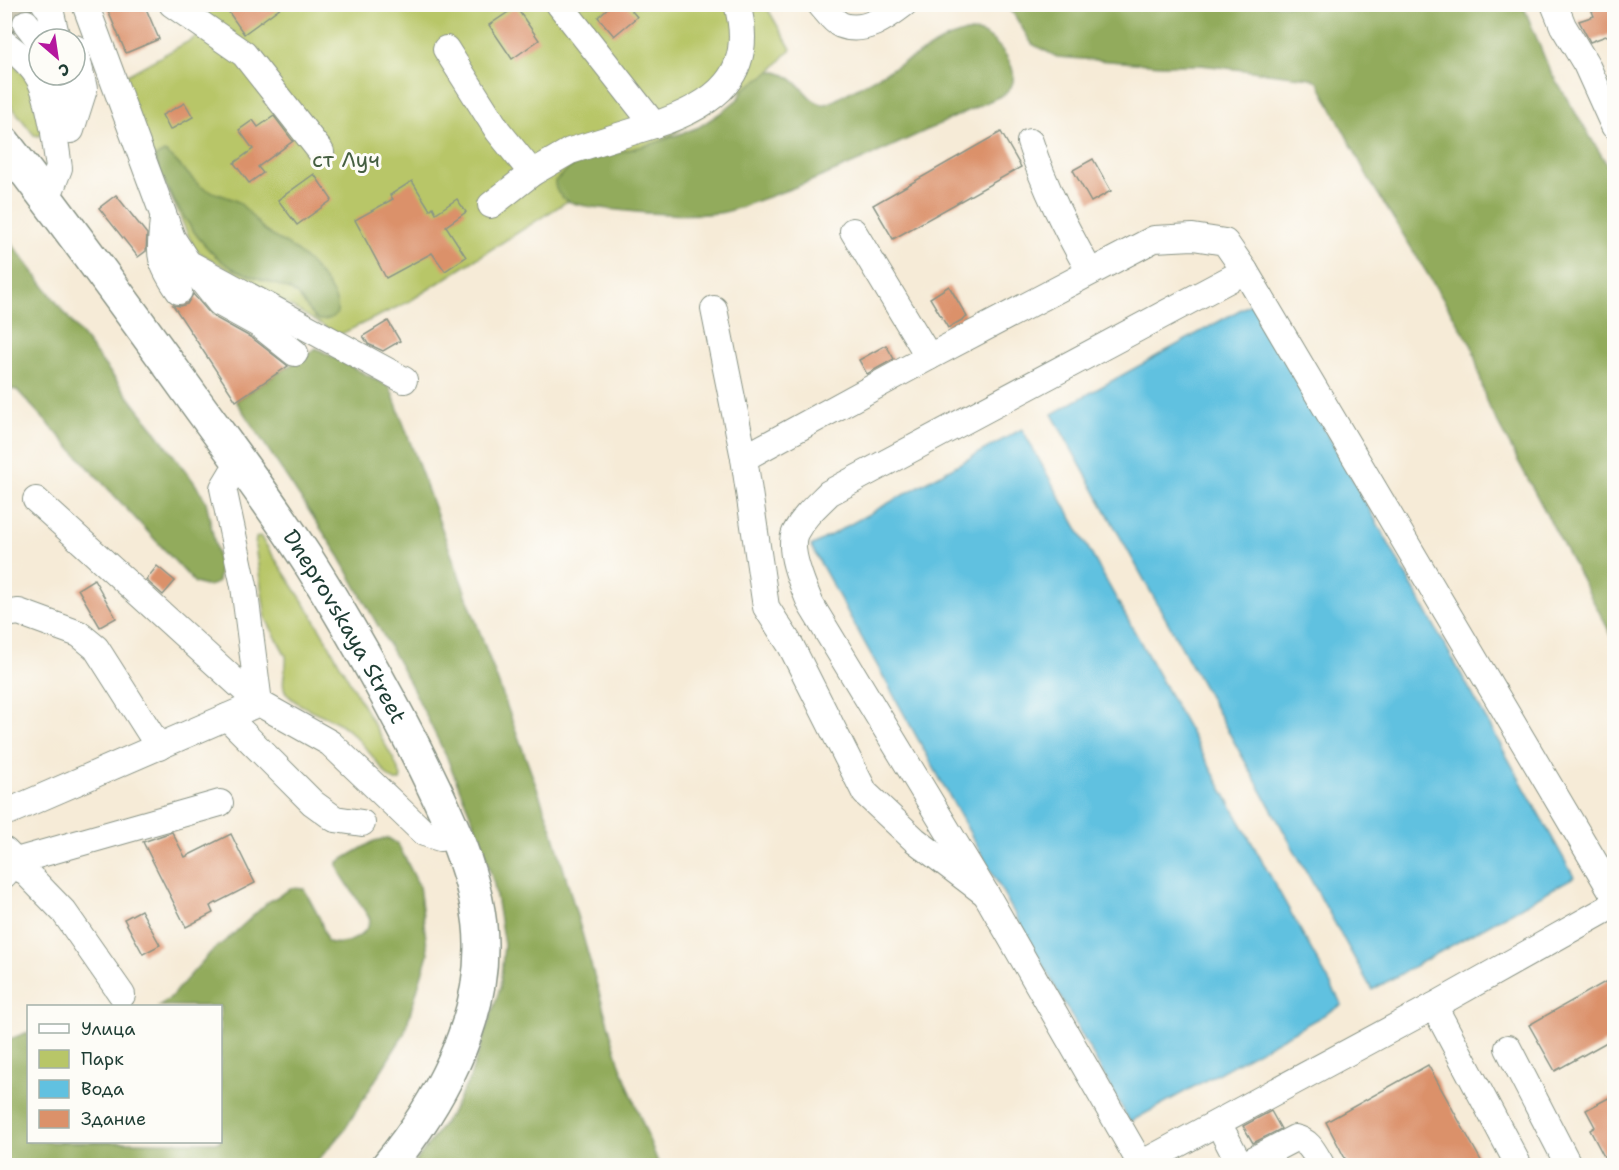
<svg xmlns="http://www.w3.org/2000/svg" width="1619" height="1170" font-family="'Shantell Sans',sans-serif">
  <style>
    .green { fill: #b8c668; stroke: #6c824e; stroke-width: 1.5 }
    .forest { fill: #92ab5c; stroke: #587448; stroke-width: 1.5 }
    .water { fill: #61c1e0; stroke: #407f8a; stroke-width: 1.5 }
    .building { fill: #db916a }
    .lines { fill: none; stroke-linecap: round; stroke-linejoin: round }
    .minor-tunnel { stroke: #cbc8b6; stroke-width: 26; stroke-dasharray: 26 13; stroke-linecap: butt }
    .minor-casing { stroke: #8a9486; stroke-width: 28 }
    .major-casing { stroke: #8a9486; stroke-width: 36 }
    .minor { stroke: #fff; stroke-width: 26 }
    .major { stroke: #fff; stroke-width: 33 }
    .labels { text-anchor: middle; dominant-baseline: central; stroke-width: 6; stroke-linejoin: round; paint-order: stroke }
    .park-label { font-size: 22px; fill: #455f41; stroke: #fdfcf7 }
    .street-label { font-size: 22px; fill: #1f3d34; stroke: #fdfcf7 }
  </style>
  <rect width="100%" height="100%" fill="#fdfcf7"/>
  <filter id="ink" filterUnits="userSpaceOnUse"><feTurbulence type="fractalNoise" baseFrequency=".0167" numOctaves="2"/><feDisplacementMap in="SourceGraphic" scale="12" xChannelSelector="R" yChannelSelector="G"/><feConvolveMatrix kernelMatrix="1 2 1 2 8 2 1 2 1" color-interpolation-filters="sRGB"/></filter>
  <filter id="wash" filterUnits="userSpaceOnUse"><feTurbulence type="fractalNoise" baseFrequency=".008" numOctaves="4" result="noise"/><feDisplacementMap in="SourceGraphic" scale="24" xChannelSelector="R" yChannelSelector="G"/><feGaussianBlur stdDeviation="1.35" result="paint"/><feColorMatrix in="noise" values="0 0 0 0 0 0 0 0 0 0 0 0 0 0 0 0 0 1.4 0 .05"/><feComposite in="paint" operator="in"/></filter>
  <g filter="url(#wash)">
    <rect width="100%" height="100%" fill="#f6ebd7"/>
    <g class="green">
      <polygon points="165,4 768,5 766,6 791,49 771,71 744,89 410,301 339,335 195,250 118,80 202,34"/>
      <polygon points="4,55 31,81 42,132 39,136 34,135 5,98"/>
      <path d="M260 536 312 615 394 760 401 776 400 781H395L388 776C373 758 358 735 337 722 324 715 287 703 284 688 281 678 288 666 286 656L266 619 255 546 256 538Z"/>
    </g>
    <g class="forest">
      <polygon points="1008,5 1523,5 1550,71 1614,176 1614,640 1486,401 1472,346 1370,181 1318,82 1311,78 1201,65 1161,65 1057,57 1032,44"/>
      <path d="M966 32C970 32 976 32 980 33 997 38 1021 69 1011 87 1010 90 1007 92 1005 94 927 129 851 168 771 196 754 201 736 211 719 213 680 217 639 213 601 208 584 206 554 204 555 181L569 168 581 162 655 143 699 127 722 112 739 98 744 89 771 71C801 75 805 101 822 104 826 105 831 102 835 100L948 38Z"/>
      <path d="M164 152C174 156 190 178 200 186 212 194 226 195 238 202 249 210 256 223 267 232 275 239 285 242 294 249 308 260 344 296 336 315 310 333 309 300 292 291 273 281 250 278 232 268 199 250 165 191 155 157Z"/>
      <path d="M5 235 194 482 206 501 220 568 218 582C209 588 204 586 195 583L17 390 5 388Z"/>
      <polygon points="316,348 390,387 553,832 619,1062 659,1165 413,1165 450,1115 469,1080 500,988 504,945 494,884 478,833 447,758 411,685 339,556 236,401"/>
      <path d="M388 838 398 844 419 886 428 954 404 1034 345 1129 314 1165H5V1041L28 1032V1142H220V1006H158L168 1000 211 952 230 937 268 902 292 888 304 889 320 919 327 941C342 949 369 936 370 919L341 874 338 866V862L374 841Z"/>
    </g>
    <g class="water">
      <polygon points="1254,302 1574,877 1372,990 1052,414"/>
      <polygon points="1022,429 1342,1005 1130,1122 811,546"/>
    </g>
    <g id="blocks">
      <g class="building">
        <polygon points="4,4 30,4 31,9 24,8 17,11 12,17 11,24 14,32 4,28"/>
        <polygon points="105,4 144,4 159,39 126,53"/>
        <polygon points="223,4 285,4 244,34"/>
        <polygon points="612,4 626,4 637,17 614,36 598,17"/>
        <polygon points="1589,4 1614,4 1614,33 1590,42 1579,21 1594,16"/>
        <polygon points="516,7 539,40 512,59 489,25"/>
        <polygon points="185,103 193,117 170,130 162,115"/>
        <polygon points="274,116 293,141 258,167 263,173 249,183 234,163 253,149 239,130 253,120 258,127"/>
        <polygon points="1001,132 1021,167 893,239 873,205"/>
        <polygon points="1093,159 1111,191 1091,202 1073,170"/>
        <polygon points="314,174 332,200 297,225 278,200"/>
        <polygon points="412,181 430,210 433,207 436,213 457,199 466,212 446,226 466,257 445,271 432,253 386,278 355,220 393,199 390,195"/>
        <polygon points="116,195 147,234 146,251 138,257 99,208"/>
        <polygon points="949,286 967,317 948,328 930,298"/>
        <polygon points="193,294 212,316 252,338 288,366 236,401 173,305 180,306 187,304"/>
        <polygon points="388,321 400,341 383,351 368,344 363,336"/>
        <polygon points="886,345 894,359 867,374 859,360"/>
        <polygon points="157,566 175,581 163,595 146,580"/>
        <polygon points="94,579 116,618 100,627 78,589"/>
        <polygon points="172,832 185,857 231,834 255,883 210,906 213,913 186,927 143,842"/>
        <polygon points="141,910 160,945 143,954 124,919"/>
        <polygon points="1614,977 1614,1038 1555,1071 1529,1025"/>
        <polygon points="1428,1065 1484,1166 1349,1166 1326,1122"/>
        <polygon points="1614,1095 1614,1166 1609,1166 1590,1130 1595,1127 1586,1110"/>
        <polygon points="1271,1111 1281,1129 1253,1143 1243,1126"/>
      </g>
    </g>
  </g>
  <g filter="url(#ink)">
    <use href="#blocks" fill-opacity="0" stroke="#8a9486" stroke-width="1.5"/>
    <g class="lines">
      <polyline class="minor-tunnel" points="4,7 26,23"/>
      <defs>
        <g id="minor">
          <polyline points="45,4 50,9 57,39"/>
          <polyline points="85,4 172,238 188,263 404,380"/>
          <polyline points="172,4 244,54 321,152"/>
          <path d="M559 4 654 125C715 105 757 75 737 4"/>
          <path d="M820 4C826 11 833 21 841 25 864 34 887 17 904 4"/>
          <polyline points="1554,4 1563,26 1586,64 1614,126"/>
          <polyline points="26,23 39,40"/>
          <path d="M4 43C42 71 44 83 53 127"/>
          <polyline points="446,49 498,131 532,173"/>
          <polyline points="71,130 84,89 75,48"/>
          <path d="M1030 142C1045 189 1066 229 1090 272"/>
          <polyline points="47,199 59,168 54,133 67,82 65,75"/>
          <polyline points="491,205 532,173 570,151 654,125"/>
          <path d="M163 219C160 256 157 259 179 291"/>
          <polyline points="853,231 929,357"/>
          <polyline points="195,272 220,303 260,325 295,353"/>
          <polyline points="714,309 744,458"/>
          <polyline points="232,473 223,488 244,586 259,703 330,743 424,833 440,838"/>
          <polyline points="4,614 19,612 79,634 96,648 159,747"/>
          <polyline points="227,717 313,803 335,819 362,823"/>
          <polyline points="4,811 10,811 259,703 36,500"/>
          <polyline points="5,851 64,912 122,995"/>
          <polyline points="4,875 16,861 220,803"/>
          <polyline points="986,894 915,840 865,793 791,646 766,607 744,458 929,357 1154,239 1193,237 1225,242 1245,271 1614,895"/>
          <polyline points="1434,1006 1519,1166"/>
          <polyline points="1508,1048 1569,1166"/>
          <path d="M1225 1136 1238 1161 1249 1162 1295 1138C1310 1141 1314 1153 1322 1166"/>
          <polyline points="1141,1164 1434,1006 1614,905"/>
          <path d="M1142 1166 986 894 811 605C804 588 787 551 795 533 803 517 816 506 829 493L1245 271"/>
        </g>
        <g id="major">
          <path id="s1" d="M4 143C66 223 126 305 185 387 228 447 273 505 312 567 349 626 383 687 415 749 444 807 481 879 481 945 482 1025 438 1105 388 1166"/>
        </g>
      </defs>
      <use href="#minor" class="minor-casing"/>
      <use href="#major" class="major-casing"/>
      <use href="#minor" class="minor"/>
      <use href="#major" class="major"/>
    </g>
  </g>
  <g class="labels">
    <g class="park-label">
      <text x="346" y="159">ст Луч</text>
    </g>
    <g class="street-label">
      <text stroke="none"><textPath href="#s1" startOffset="592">Dneprovskaya Street</textPath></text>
    </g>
  </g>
  <rect width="1619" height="1170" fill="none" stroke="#fdfcf7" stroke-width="24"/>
  <rect x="27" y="1005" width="195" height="138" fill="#fdfcf7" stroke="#a4b0a9" stroke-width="1.5"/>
  <rect x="39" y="1024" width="30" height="9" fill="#ffffff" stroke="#a4b0a9" stroke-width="1.5"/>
  <text x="81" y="1035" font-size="18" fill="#1f3d34">Улица</text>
  <rect x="39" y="1050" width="30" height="18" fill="#b8c668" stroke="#a4b0a9" stroke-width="1.5"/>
  <text x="81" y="1065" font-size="18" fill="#1f3d34">Парк</text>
  <rect x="39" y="1080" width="30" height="18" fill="#61c1e0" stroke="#a4b0a9" stroke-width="1.5"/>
  <text x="81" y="1095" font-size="18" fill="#1f3d34">Вода</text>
  <rect x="39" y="1110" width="30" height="18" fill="#db916a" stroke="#a4b0a9" stroke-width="1.5"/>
  <text x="81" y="1125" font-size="18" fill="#1f3d34">Здание</text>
  <g transform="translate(57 57) rotate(151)"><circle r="28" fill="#fdfcf7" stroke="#a4b0a9" stroke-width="1.5"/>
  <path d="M0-4.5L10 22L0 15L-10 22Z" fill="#b5179e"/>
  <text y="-9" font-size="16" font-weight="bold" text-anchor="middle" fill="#1f3d34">С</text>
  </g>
</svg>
